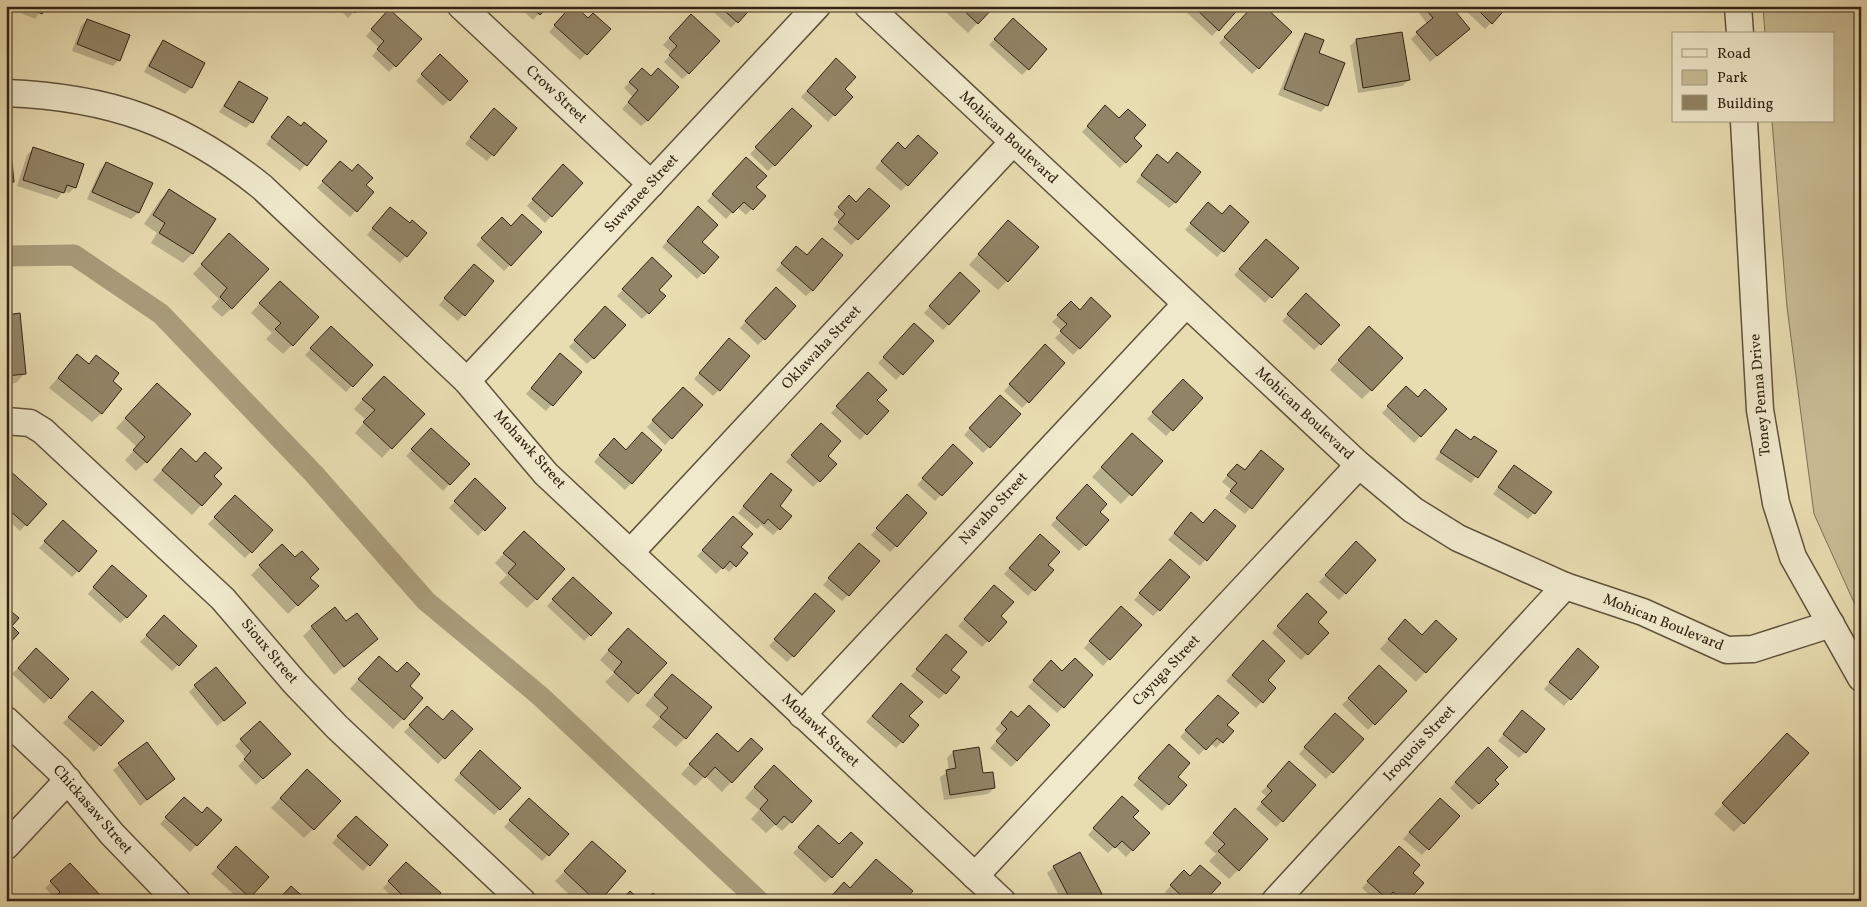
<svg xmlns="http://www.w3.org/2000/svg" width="1867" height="907" font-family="Vollkorn,serif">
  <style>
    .green { fill: #c9bd96; stroke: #7e7055 }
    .shadow { fill: #0003 }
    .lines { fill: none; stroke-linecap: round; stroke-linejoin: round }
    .canal { stroke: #aa9e7c; stroke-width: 21 }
    .building { fill: #918466; stroke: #332314 }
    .minor-casing { stroke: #60523b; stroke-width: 29 }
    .minor { stroke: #f0e9cc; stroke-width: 26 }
    .labels { text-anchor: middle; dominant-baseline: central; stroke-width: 4.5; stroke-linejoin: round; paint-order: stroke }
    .street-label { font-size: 15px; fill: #332314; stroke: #f0e9cc }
  </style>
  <rect width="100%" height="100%" fill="#e8ddb1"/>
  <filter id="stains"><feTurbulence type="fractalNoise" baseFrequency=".004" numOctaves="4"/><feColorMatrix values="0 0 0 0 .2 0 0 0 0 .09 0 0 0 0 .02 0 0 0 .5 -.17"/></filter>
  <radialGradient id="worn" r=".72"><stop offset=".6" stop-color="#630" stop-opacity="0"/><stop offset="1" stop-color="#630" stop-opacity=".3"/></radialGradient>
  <polygon class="green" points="1763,6 1861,6 1861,618 1814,514 1787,307 1772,121 1833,121 1833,34 1765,34"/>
  <g class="shadow">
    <polygon points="13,6 44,6 35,19 11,9"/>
    <polygon points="336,6 360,6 348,18"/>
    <polygon points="518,6 546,6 533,20"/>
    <polygon points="707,6 751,6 731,28"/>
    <polygon points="939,6 993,6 968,33"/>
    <polygon points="1184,6 1240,6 1212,36 1182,8"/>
    <polygon points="1254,6 1258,68 1252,74 1219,43"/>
    <polygon points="1414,6 1449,6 1462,35 1430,62 1411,39 1427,24"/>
    <polygon points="1461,6 1507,6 1485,29"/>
    <polygon points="389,10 420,39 389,72 372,56 379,48 366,36"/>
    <polygon points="567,12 586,54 580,60 549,32"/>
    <polygon points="87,20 119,60 113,66 72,51 81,26"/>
    <polygon points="685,22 689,73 682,79 664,62 672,53 663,45"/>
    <polygon points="1007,26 1028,69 1022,75 989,45"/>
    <polygon points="1306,34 1318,54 1327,105 1321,112 1278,95 1300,40"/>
    <polygon points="1356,40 1409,80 1402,86 1358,93 1350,46"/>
    <polygon points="163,42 191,88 185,94 144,72 157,48"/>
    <polygon points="440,56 467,81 443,106 416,81"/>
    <polygon points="830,66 834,115 828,122 801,97"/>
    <polygon points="636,75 648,120 641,126 622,109 633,97 624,88"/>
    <polygon points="239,82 252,122 246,128 219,112"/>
    <polygon points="1106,107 1140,146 1120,168 1082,132"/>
    <polygon points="792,109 774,165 768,171 750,154"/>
    <polygon points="488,116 515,128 487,161 465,144"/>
    <polygon points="282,124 301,127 325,141 300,171 266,144"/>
    <polygon points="33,149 75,187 69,193 63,192 57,199 17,186 27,155"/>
    <polygon points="892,150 907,185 901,191 875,168"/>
    <polygon points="6,153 13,182 6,188"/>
    <polygon points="1151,162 1176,202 1169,208 1136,182"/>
    <polygon points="106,163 151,184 138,213 131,219 87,199 100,170"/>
    <polygon points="740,165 754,187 764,196 746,215 737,207 726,219 707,201"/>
    <polygon points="334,169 365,185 373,192 350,217 317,188"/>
    <polygon points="557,172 581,183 545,223 527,206"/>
    <polygon points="169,191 214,220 192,254 183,263 151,243 157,233 144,224 160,200"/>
    <polygon points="849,197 857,239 851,245 833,229 840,221 833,214"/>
    <polygon points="1202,210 1223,251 1217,257 1185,230"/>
    <polygon points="384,214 425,233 400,263 367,235"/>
    <polygon points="692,214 701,242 703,273 697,279 662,247"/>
    <polygon points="496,224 510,265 504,271 476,245"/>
    <polygon points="999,231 1007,281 998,290 969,265"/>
    <polygon points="220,244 232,308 222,317 211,307 219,299 193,274"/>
    <polygon points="1260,247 1297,268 1265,303 1234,275"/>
    <polygon points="790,254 813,290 806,296 776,270"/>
    <polygon points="646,265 657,290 648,313 642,319 617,296"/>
    <polygon points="468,271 493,281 458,321 439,305"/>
    <polygon points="954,280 949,324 943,330 924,313"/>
    <polygon points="270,292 292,345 283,354 266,339 272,333 251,313"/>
    <polygon points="770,295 764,339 758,345 740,328"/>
    <polygon points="1300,301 1320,344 1314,350 1282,321"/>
    <polygon points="1071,303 1080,311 1110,316 1073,355 1055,338 1062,331 1052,322"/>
    <polygon points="599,314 593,358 587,364 569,347"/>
    <polygon points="6,316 25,373 16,383 6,384"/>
    <polygon points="908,331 932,341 896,380 878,363"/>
    <polygon points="325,334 371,365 346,392 305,355"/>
    <polygon points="1359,337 1371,390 1362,399 1330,370"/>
    <polygon points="729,339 719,390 713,396 694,379"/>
    <polygon points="1039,352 1028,402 1022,408 1004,391"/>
    <polygon points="77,356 111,381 102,413 92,422 49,388"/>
    <polygon points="554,361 580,372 546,411 526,394"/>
    <polygon points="862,380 876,400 887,411 860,440 831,413"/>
    <polygon points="374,387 391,448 382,458 355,433 366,420 354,409"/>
    <polygon points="1177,387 1202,398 1166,436 1147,419"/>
    <polygon points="1406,388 1418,398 1445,410 1414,443 1382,413"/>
    <polygon points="148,394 146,462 136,471 125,460 137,447 116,428"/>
    <polygon points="677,395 702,406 665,445 647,427"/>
    <polygon points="994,403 989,447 983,453 964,435"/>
    <polygon points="815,431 826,456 819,481 813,487 786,462"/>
    <polygon points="1456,431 1471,441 1495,451 1471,483 1435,459"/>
    <polygon points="425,436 468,464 443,491 406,456"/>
    <polygon points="1123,444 1161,462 1121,504 1092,477"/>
    <polygon points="608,446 626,451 661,450 625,490 594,462"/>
    <polygon points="1261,451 1283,469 1245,514 1225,498 1232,490 1222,482 1231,471 1244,471"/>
    <polygon points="947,452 971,463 935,501 917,485"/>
    <polygon points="172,459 213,476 221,484 192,515 153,480"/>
    <polygon points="1514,466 1534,513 1528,519 1493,494"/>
    <polygon points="8,471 45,504 20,531 6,518"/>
    <polygon points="475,480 505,508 478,536 449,508"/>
    <polygon points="765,480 778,506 779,529 773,535 761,525 757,529 738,513"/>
    <polygon points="1081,492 1098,512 1085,545 1079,551 1051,525"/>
    <polygon points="235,497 271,531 245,558 208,524"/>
    <polygon points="901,502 896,546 890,552 871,535"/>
    <polygon points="1185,520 1203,524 1234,526 1200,566 1168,540"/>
    <polygon points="727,524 740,547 746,553 729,572 723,567 716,574 697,556"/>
    <polygon points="57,528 78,571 72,577 39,548"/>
    <polygon points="1034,541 1047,565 1052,570 1028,596 1004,574"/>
    <polygon points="514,542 536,599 527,608 499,583 507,575 495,563"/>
    <polygon points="282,545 317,586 288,614 251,575"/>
    <polygon points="1350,549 1375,560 1339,600 1319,582"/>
    <polygon points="853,551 848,595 842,601 823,585"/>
    <polygon points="1164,566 1159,610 1153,616 1134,600"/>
    <polygon points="106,573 127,617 120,623 88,594"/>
    <polygon points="573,578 610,614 584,641 547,606"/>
    <polygon points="988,593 999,616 1006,622 982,647 958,626"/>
    <polygon points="809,601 793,656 787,662 769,646"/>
    <polygon points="1301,601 1316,622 1327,633 1301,660 1272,633"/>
    <polygon points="1115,614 1140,625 1103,666 1084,648"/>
    <polygon points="164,617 195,646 172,671 140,642"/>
    <polygon points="346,623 376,639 334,675 303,636 312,627"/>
    <polygon points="1396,631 1422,636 1455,639 1416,682 1380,649"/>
    <polygon points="619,639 665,663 628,703 605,682 614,673 600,660"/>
    <polygon points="940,642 950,670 945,693 939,699 911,676"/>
    <polygon points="1257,648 1266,680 1275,688 1256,708 1226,681"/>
    <polygon points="36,650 68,679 44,704 12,674"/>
    <polygon points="1572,656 1598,667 1564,706 1544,689"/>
    <polygon points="1379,666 1406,691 1368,730 1342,705"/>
    <polygon points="369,667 397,674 422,698 393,729 350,689"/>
    <polygon points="1045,668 1063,707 1057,713 1028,687"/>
    <polygon points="672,675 685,738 676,747 652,727 660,718 645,705"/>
    <polygon points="195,686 238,709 217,726 189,692"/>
    <polygon points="895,690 908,717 917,725 896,748 866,722"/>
    <polygon points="86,699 122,721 94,752 63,723"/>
    <polygon points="1212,702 1226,725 1232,731 1216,748 1210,743 1199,755 1180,737"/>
    <polygon points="427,708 442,722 471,729 438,764 404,732"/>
    <polygon points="1516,718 1525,752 1519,758 1498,741"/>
    <polygon points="1005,719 1017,761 1011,767 990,748 1002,735 995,729"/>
    <polygon points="1329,721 1362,740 1326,779 1299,754"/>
    <polygon points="260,722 289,754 256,785 238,766 246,758 235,746"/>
    <polygon points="146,743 167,785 140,806 113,770"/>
    <polygon points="708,744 738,753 761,749 722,792 705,776 695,786 681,774"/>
    <polygon points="1778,744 1743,823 1734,832 1714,814"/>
    <polygon points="1488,749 1494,780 1497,784 1472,810 1450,788"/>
    <polygon points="953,752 982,774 994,788 988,794 944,800 940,777 949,771 947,758"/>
    <polygon points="1163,752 1176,777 1185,785 1162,811 1133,785"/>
    <polygon points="474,758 500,809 494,815 454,780"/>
    <polygon points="1283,769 1282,821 1276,827 1256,809 1267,797 1261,792"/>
    <polygon points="764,776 791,822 782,831 775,825 766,833 751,819 759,810 745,798"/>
    <polygon points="297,780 313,829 304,838 271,808"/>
    <polygon points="1116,803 1148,833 1126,857 1115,846 1108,853 1088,835"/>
    <polygon points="178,804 220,820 190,852 160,824"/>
    <polygon points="1434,805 1458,816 1422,855 1403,839"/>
    <polygon points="523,806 567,834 542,861 504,827"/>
    <polygon points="1226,819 1238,870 1229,879 1209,861 1216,854 1204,843"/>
    <polygon points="350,824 387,845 363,871 332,843"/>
    <polygon points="812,833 831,877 825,883 793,853"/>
    <polygon points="583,852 598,901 576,901 555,881"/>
    <polygon points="230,854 267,877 245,901 241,901 211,874"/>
    <polygon points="1080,854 1101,894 1093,901 1062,901 1047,873 1054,867"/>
    <polygon points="1393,854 1411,873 1406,901 1390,901 1386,897 1383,901 1376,901 1362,888"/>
    <polygon points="406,863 432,901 396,901 383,888"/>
    <polygon points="70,864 94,901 53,901 55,898 45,888"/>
    <polygon points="1190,877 1203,901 1174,901 1165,892 1178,878"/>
    <polygon points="850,889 903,901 828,901 835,893"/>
  </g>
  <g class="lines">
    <polyline class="canal" points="6,256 74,255 161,314 314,474 426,601 539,695 759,901"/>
  </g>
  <g class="building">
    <polygon points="25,6 46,6 42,14"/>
    <polygon points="348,6 361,6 355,13"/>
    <polygon points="530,6 548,6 540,15"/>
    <polygon points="571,6 575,6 588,18 593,13 611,29 587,55 554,25"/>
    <polygon points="719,6 753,6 738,23"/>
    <polygon points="959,6 995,6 978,24"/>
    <polygon points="1193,6 1241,6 1219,31"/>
    <polygon points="1253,6 1264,6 1292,32 1259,69 1224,37"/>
    <polygon points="1423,6 1451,6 1470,29 1437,56 1416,32 1433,18"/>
    <polygon points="1474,6 1508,6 1492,24"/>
    <polygon points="389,9 422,39 396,67 377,49 384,41 371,29"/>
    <polygon points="691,14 720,41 689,74 669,55 677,46 669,38"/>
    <polygon points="1013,18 1047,49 1029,70 994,39"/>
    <polygon points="87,19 130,35 120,61 77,44"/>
    <polygon points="1402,32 1410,80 1363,88 1356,39"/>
    <polygon points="1305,33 1324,40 1319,53 1345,63 1328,106 1284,89"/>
    <polygon points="163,40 205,63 192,88 149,66"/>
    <polygon points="440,54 468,81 450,101 421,74"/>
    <polygon points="836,58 856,77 845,89 853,97 835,116 807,91"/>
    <polygon points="642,68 651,76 658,68 679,87 648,121 628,102 638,90 629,82"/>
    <polygon points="239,81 268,98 253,123 224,106"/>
    <polygon points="1105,105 1119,118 1128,109 1146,125 1134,138 1142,146 1126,163 1087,126"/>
    <polygon points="494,108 517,128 494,156 470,137"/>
    <polygon points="792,108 812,126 775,166 755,147"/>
    <polygon points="288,116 301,126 304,122 327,141 307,166 271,137"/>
    <polygon points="918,135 938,153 908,186 881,161 898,142 905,149"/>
    <polygon points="33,147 84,164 76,188 67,185 64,193 23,180"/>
    <polygon points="6,152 11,152 14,182 6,183"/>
    <polygon points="1177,152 1201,172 1176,203 1141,175 1157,154 1168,163"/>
    <polygon points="746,157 767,176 756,187 766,196 753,210 744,202 733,213 712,194"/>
    <polygon points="340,161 352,171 358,164 373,178 366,185 374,192 357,212 322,181"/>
    <polygon points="106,162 153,183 139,213 92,192"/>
    <polygon points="563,164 583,183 552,217 532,199"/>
    <polygon points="869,188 890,206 858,240 838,222 845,214 838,207 849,195 856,202"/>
    <polygon points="169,189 216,219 193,254 159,233 165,223 153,215"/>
    <polygon points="1208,202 1222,214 1230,205 1249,222 1224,252 1190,223"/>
    <polygon points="698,206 718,225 702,242 719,257 704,274 667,241"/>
    <polygon points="390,207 410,223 412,220 427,233 407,257 372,228"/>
    <polygon points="522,214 542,232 511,266 481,238 502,217 511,226"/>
    <polygon points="1008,220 1039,247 1008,282 978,254"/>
    <polygon points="229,233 269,269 232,309 220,297 227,288 201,264"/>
    <polygon points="822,238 843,255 813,291 781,263 796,246 807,255"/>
    <polygon points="1266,239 1299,268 1272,298 1239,269"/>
    <polygon points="652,257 672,276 659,290 666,296 649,314 622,289"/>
    <polygon points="474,264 494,281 465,316 444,298"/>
    <polygon points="960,272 980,291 949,325 929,306"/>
    <polygon points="280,281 319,317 293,346 275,329 281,323 259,303"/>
    <polygon points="776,287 796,306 765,340 745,321"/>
    <polygon points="1306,293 1340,325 1321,345 1287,314"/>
    <polygon points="1091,297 1111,316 1080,349 1060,331 1067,324 1057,315 1071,301 1080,310"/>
    <polygon points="605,306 626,325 594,359 574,340"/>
    <polygon points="20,313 26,374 6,376 6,315"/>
    <polygon points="914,323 934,341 903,375 883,357"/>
    <polygon points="331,326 373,365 353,387 310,348"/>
    <polygon points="1369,326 1403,358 1372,391 1338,360"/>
    <polygon points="729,338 750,356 720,391 699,373"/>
    <polygon points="1045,344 1065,363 1029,403 1009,384"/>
    <polygon points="560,353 582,372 553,406 531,388"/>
    <polygon points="77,354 89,364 96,355 119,373 113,381 122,389 102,414 58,378"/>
    <polygon points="868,372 887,390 877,400 889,411 867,435 836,406"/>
    <polygon points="384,376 425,414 392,449 363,422 375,410 362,399"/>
    <polygon points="1183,379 1203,398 1173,431 1152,412"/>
    <polygon points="157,383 191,414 147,463 133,450 145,437 125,418"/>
    <polygon points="1406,386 1418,397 1425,389 1447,409 1421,437 1387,406"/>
    <polygon points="683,387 703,405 672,439 652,420"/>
    <polygon points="1000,395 1021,414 990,448 969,428"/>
    <polygon points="821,423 841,441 828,456 837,464 820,482 791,455"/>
    <polygon points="431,428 470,464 450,485 411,449"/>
    <polygon points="1456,429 1471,440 1474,436 1497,451 1478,478 1440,452"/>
    <polygon points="642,432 662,450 632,484 599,455 614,438 626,450"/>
    <polygon points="1132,433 1163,461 1132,496 1101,467"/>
    <polygon points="953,444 973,463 942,496 922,478"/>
    <polygon points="181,448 196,462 205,452 222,468 214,476 222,484 202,506 162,470"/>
    <polygon points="1261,450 1284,469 1252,509 1230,491 1237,483 1227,475 1237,464 1245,470"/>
    <polygon points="1514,465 1552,492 1535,514 1498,487"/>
    <polygon points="8,469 47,504 27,526 6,507"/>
    <polygon points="771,473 792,490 780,506 792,516 780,530 768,519 764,524 743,506"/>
    <polygon points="475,478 506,508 485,531 454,501"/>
    <polygon points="1087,484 1107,504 1100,512 1109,520 1086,546 1056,518"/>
    <polygon points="907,494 927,513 897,547 876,528"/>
    <polygon points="235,495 273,530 252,553 214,517"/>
    <polygon points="1215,509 1236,526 1207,561 1174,533 1191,512 1203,523"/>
    <polygon points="733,516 753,534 741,547 748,553 736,567 730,561 723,569 702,550"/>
    <polygon points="63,520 97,551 79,572 44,541"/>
    <polygon points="524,531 565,569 537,600 508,573 516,564 503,553"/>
    <polygon points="1040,534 1060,552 1048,565 1054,570 1035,591 1009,568"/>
    <polygon points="1356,541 1376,560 1346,594 1325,575"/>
    <polygon points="859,543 880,561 849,596 828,578"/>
    <polygon points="282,544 295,557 302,551 319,569 310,578 319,586 298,606 259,565"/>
    <polygon points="1170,559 1190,577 1160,611 1139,593"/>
    <polygon points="112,565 147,596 127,618 93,587"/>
    <polygon points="573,577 612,613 591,636 552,599"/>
    <polygon points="994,585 1014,602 1001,616 1007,622 989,642 964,619"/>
    <polygon points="815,593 835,611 794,657 774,639"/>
    <polygon points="1307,593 1327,612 1318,622 1329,633 1308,655 1277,626"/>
    <polygon points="1121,606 1142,625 1110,660 1089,641"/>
    <polygon points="6,607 19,618 12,626 19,633 6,647"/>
    <polygon points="335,607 346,621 357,613 378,639 344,667 311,626"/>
    <polygon points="164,615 197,646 179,666 146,635"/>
    <polygon points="1405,619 1422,635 1436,620 1457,639 1426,673 1388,639"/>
    <polygon points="628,628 667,663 638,694 614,672 622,662 608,650"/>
    <polygon points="946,634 967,652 951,670 960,677 946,694 916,669"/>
    <polygon points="1263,640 1285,661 1268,680 1276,688 1263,703 1232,675"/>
    <polygon points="36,648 69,679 51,699 18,668"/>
    <polygon points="1578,648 1599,667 1571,700 1549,682"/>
    <polygon points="379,656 397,672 407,662 420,674 410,686 423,698 404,720 358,679"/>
    <polygon points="1075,658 1093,675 1064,708 1033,680 1051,660 1062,671"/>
    <polygon points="1379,665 1407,691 1375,725 1348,698"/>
    <polygon points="216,667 246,703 224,721 194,685"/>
    <polygon points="672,674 712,707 686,739 660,717 668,708 654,695"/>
    <polygon points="901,683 923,702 909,716 919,725 903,743 872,716"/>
    <polygon points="92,691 124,721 101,746 68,717"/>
    <polygon points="1218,695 1239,713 1227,725 1234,731 1223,743 1217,738 1206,750 1185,730"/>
    <polygon points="1029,705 1050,725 1017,761 996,741 1007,729 1001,723 1011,711 1018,717"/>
    <polygon points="427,706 443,720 452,710 473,729 445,759 409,725"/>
    <polygon points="1522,710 1545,729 1526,753 1503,734"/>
    <polygon points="1335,713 1364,739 1333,773 1304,747"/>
    <polygon points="260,721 291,754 263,779 244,759 251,751 240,739"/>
    <polygon points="717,733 738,752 751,738 763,749 732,783 715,767 705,778 689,764"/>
    <polygon points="1787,733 1809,753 1744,824 1722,803"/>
    <polygon points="147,742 175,779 147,800 118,763"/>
    <polygon points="1169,744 1190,763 1178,777 1187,785 1169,805 1138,778"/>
    <polygon points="979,747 983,773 993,772 995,788 950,795 946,770 956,768 953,751"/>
    <polygon points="1488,747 1508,767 1495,780 1499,784 1479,804 1455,782"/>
    <polygon points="480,750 521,788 500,810 460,773"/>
    <polygon points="1289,761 1316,785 1283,822 1261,802 1272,791 1267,786"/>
    <polygon points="774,765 812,801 792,823 784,816 776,825 760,809 768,800 754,787"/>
    <polygon points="307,769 341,801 314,830 280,798"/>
    <polygon points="1122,796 1139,811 1133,817 1150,833 1133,851 1122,841 1115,848 1093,828"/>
    <polygon points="184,797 202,813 207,807 222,820 197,846 165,817"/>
    <polygon points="529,798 569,834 549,856 509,820"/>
    <polygon points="1440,798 1460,816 1429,850 1409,832"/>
    <polygon points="1235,808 1268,839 1239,871 1218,851 1225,844 1213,833"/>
    <polygon points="356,816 388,845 370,866 337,836"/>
    <polygon points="818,825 839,844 851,832 863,843 832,878 798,847"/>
    <polygon points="592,841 626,871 600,901 596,901 564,871"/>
    <polygon points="236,846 269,877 250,898 217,867"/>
    <polygon points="1399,846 1420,865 1413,873 1424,883 1408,901 1403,901 1393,892 1387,899 1367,881"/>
    <polygon points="1080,852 1102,894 1089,901 1071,901 1053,866"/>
    <polygon points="876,859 913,891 904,901 828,900 844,882 850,888"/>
    <polygon points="406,862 441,893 434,901 398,901 403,896 388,881"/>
    <polygon points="70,863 101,896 96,901 52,900 60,892 50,881"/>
    <polygon points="1200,865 1221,883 1205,901 1187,901 1170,885 1184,870 1190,876"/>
    <polygon points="291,886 308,901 277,901"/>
    <polygon points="630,891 641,901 621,901"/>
    <polygon points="653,893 662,901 646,901"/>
  </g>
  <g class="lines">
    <defs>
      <g id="minor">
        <polyline points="461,6 651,184"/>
        <polyline points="868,6 1359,465 1413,510 1458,538 1565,586 1643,612 1727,650 1753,649 1831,624"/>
        <polyline points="1738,6 1740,34"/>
        <path d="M6 93C109 97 181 122 262 187L467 381 546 474 1002 901"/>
        <polyline points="1744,121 1760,410 1776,503 1793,557 1861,678"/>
        <polyline points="467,381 817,6"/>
        <polyline points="6,421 30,423 43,431 223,599 295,683 337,727 522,901"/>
        <polyline points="630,553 1013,142"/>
        <polyline points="802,715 1186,304"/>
        <polyline points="6,720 58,769 112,834 177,901"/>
        <polyline points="6,846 68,780"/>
        <polyline points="975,876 1359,465"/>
        <polyline points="1275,901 1565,586"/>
      </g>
    </defs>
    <use href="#minor" class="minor-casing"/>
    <use href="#minor" class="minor"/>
  </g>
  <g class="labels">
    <g class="street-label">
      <text transform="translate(556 95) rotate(43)">Crow Street</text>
      <text transform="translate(1008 138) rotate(43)">Mohican Boulevard</text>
      <text transform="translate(642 194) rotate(-47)">Suwanee Street</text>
      <text transform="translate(822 348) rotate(-47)">Oklawaha Street</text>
      <text transform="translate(1761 395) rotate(-95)">Toney Penna Drive</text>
      <text transform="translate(1304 414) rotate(43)">Mohican Boulevard</text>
      <text transform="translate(529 450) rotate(48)">Mohawk Street</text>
      <text transform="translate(994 509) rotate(-47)">Navaho Street</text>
      <text transform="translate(1663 623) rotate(22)">Mohican Boulevard</text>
      <text transform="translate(269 652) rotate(50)">Sioux Street</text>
      <text transform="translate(1167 671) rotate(-47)">Cayuga Street</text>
      <text transform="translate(820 731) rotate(43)">Mohawk Street</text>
      <text transform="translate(1420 744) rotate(-47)">Iroquois Street</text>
      <text transform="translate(92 810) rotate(49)">Chickasaw Street</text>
    </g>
  </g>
  <rect width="1867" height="907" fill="none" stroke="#e8ddb1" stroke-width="25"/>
  <rect x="8" y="8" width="1852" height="892" fill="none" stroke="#332314" stroke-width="2.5"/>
  <rect x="12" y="12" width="1842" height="882" fill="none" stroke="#332314"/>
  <rect x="1672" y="32" width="162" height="90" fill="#f0e9cc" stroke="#a49a82"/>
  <rect x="1682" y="49" width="25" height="8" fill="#f0e9cc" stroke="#a49a82"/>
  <text x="1717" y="58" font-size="15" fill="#332314">Road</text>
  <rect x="1682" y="70" width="25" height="15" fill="#c9bd96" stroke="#a49a82"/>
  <text x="1717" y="82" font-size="15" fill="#332314">Park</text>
  <rect x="1682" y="95" width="25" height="15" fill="#918466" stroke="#a49a82"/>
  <text x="1717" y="108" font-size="15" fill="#332314">Building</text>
  <rect width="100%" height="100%" filter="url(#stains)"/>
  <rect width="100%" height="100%" fill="url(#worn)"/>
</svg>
